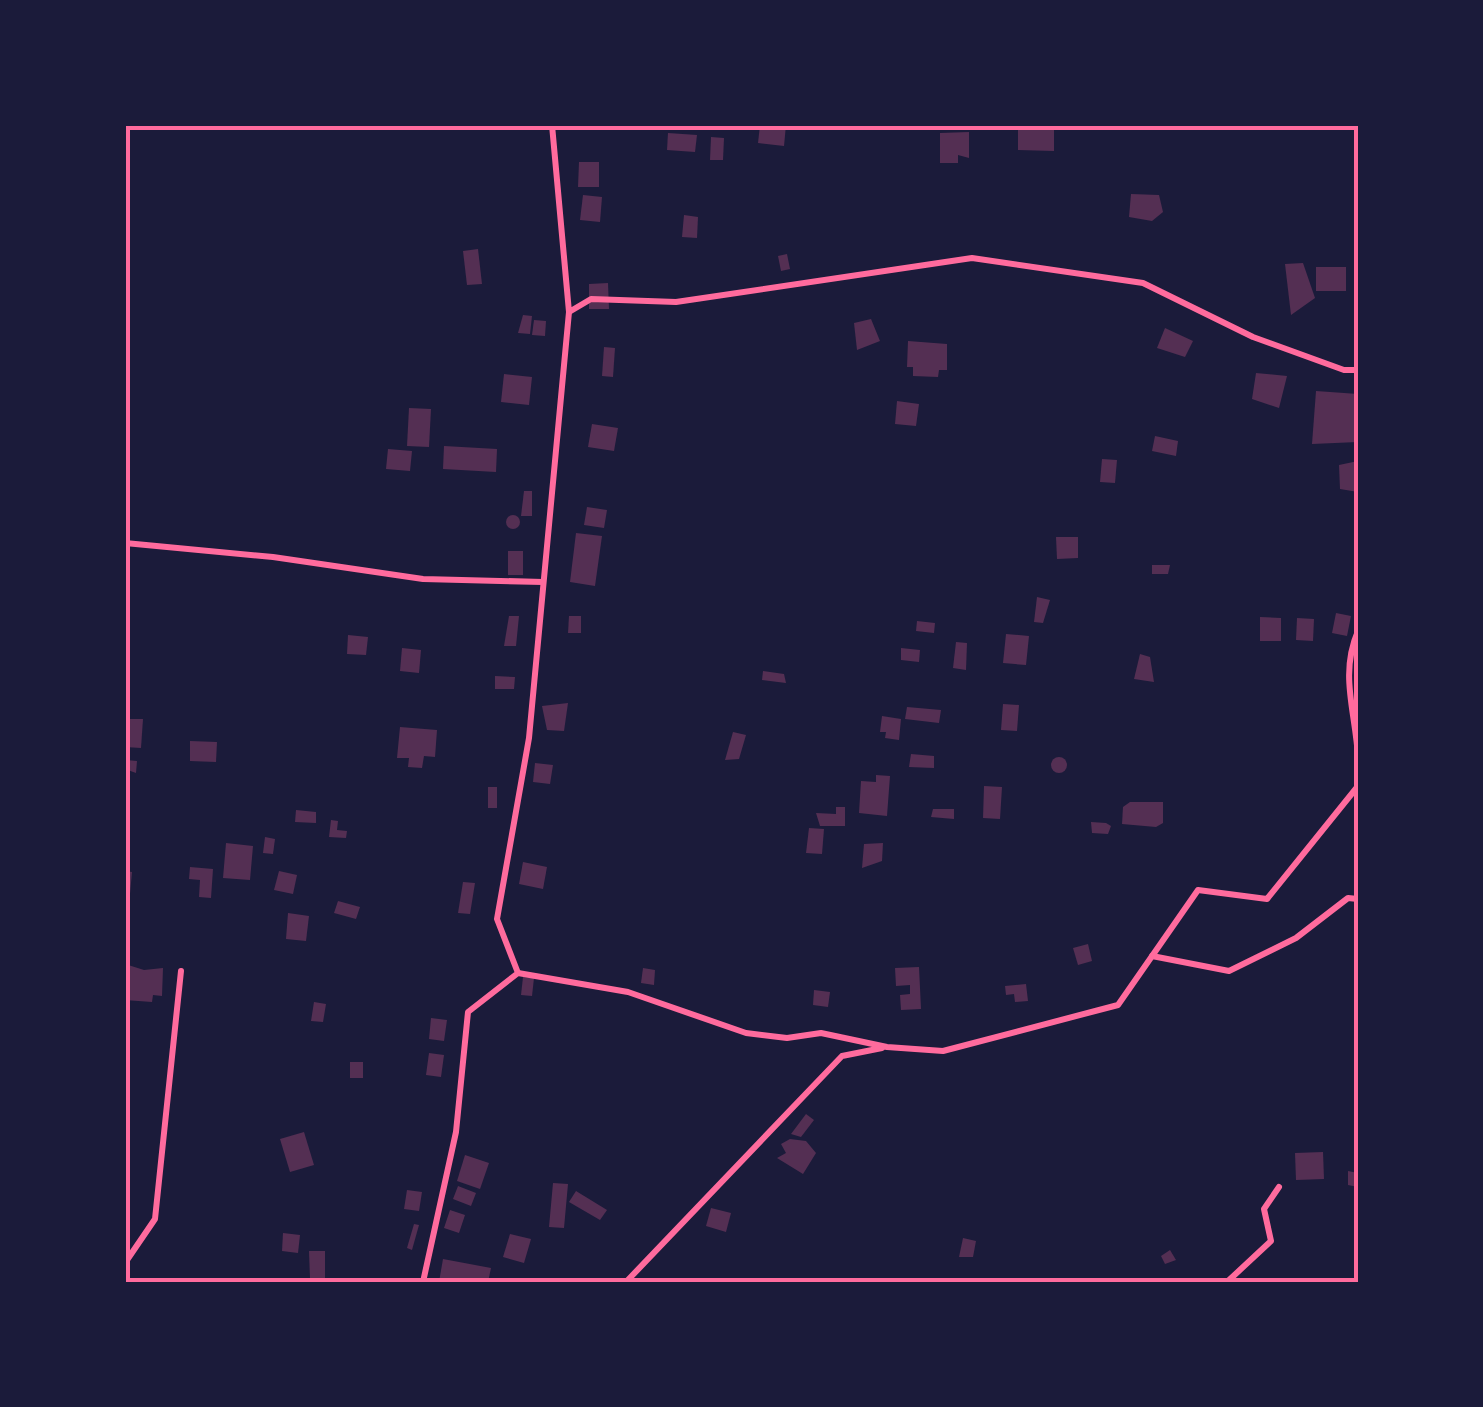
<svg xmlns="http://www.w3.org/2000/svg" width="1483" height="1407" font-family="Overpass,sans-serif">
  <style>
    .building { fill: #542f53 }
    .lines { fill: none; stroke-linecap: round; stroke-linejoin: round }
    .minor { stroke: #ff6b9d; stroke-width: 6 }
    .neatline { fill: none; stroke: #ff6b9d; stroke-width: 4 }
  </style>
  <rect width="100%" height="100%" fill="#1b1b3a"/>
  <g class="building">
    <polygon points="760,125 786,125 784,146 758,143"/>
    <polygon points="1018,125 1054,125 1054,151 1018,150"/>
    <polygon points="969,132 969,158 958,155 958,163 940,163 940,133"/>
    <polygon points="668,133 697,135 695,152 667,150"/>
    <polygon points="711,137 724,138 723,160 710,160"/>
    <polygon points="579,162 599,162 599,187 578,187"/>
    <polygon points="1131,194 1159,195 1163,212 1152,221 1129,217"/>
    <polygon points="583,195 602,197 600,222 580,220"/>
    <polygon points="684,215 698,217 697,238 682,237"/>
    <polygon points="478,249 482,284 467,285 463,251"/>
    <polygon points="787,254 790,269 781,271 778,256"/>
    <polygon points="1303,263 1315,298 1291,315 1285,264"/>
    <rect x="1316" y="267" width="30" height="24"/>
    <polygon points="608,283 609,309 589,309 589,284"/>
    <polygon points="523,315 532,316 530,334 518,333"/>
    <polygon points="871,319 880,341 857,350 854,323"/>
    <polygon points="534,320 546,321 545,336 532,335"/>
    <polygon points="1165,328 1193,341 1185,357 1157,348"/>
    <polygon points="908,341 947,344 947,370 939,370 938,377 913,376 913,367 907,367"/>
    <polygon points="604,347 615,348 613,377 602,376"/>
    <polygon points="1256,373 1287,376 1279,408 1252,399"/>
    <polygon points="504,374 532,377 529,405 501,402"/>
    <polygon points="1316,391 1358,394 1358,442 1312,444"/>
    <polygon points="897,401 919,404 916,426 895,424"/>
    <polygon points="409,408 431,409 429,447 407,446"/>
    <polygon points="592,424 618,428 614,451 588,447"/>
    <polygon points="1155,436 1178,441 1176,456 1152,451"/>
    <polygon points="444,446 497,449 496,472 443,469"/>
    <polygon points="388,449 412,451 410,471 386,469"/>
    <polygon points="1102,459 1117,460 1115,483 1100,482"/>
    <polygon points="1358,461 1358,492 1340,489 1339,465"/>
    <polygon points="524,491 532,491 532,516 521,516"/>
    <polygon points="587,507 607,510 604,528 584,525"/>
    <circle cx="513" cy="522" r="7"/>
    <polygon points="576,533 602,536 595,586 570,582"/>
    <polygon points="1056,537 1078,537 1078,558 1057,559"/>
    <rect x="508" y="551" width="15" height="24"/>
    <polygon points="1152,565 1170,565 1168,574 1152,574"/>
    <polygon points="1037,597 1050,600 1043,623 1034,622"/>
    <polygon points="1336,613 1351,616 1347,636 1332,633"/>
    <polygon points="509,616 519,616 516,646 504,646"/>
    <polygon points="569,616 581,616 581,633 568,633"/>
    <polygon points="1260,617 1281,618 1281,641 1260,641"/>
    <polygon points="1297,618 1314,619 1313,641 1296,640"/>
    <polygon points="917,621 935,623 934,633 916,631"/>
    <polygon points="1006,634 1029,636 1026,665 1003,663"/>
    <polygon points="348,635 368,637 366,655 347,654"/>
    <polygon points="956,642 967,643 966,670 953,668"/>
    <polygon points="402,648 421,650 419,673 400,671"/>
    <polygon points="901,648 920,650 919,662 901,660"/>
    <polygon points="1140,654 1150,657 1154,682 1134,679"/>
    <polygon points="763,671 784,674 786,683 762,680"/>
    <polygon points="495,676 515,677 514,689 495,689"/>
    <polygon points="568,703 564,731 547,730 542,706"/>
    <polygon points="1003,704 1019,705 1017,731 1001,730"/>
    <polygon points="907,707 941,710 939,723 905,719"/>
    <polygon points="882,716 901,719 899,740 885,738 886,732 880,732"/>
    <polygon points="125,719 143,719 141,748 125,747"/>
    <polygon points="400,727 437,730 435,757 424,756 422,768 408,767 409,758 397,758"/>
    <polygon points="733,732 746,735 739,759 725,760"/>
    <polygon points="190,741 217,742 216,762 190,761"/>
    <polygon points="911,754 934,756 934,768 909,767"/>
    <circle cx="1059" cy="765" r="8"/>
    <polygon points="126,760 137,761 136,773 125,769"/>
    <polygon points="535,763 553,765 550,784 533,782"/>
    <polygon points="876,775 890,776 887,816 859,813 861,781 876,782"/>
    <polygon points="984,786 1002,787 1000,819 983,818"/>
    <rect x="488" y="787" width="9" height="21"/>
    <polygon points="1130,802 1163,802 1163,823 1156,827 1122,824 1123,807"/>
    <polygon points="836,807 845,807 845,826 820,826 816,813 836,814"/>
    <polygon points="933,809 954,809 954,819 931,817"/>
    <polygon points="296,810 316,812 316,823 295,822"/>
    <polygon points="331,820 338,821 337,830 347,831 346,838 329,837"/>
    <polygon points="1091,822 1106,823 1111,826 1108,834 1092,833"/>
    <polygon points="809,828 824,829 822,854 806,853"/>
    <polygon points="265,837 275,839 273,854 263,853"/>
    <polygon points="226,843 253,846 250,880 223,878"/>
    <polygon points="883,843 882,861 862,868 864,844"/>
    <polygon points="523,862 547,867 543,889 519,884"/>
    <polygon points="190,867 213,869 211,898 199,897 200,880 189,879"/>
    <polygon points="125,871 132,872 130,894 125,894"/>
    <polygon points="279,871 297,875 293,894 274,890"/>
    <polygon points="463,882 475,883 470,914 458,913"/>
    <polygon points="338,901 360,907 356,919 334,913"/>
    <polygon points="288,913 309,916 306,941 286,939"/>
    <polygon points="1088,944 1092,961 1078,965 1073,948"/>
    <polygon points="125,964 144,970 163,968 162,996 153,995 152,1002 125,1000"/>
    <polygon points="919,967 921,1009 901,1010 900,995 910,994 910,985 896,986 895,968"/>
    <polygon points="643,968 655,970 654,985 641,983"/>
    <polygon points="523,977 534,978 532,996 521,995"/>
    <polygon points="1026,984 1028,1001 1015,1002 1014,994 1006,995 1005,986"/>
    <polygon points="814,990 830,992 828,1007 813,1005"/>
    <polygon points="314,1002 326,1004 323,1022 311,1021"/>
    <polygon points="431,1018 447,1020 444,1041 429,1039"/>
    <polygon points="429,1053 444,1055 441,1077 426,1075"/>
    <rect x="350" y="1062" width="13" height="16"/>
    <polygon points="806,1114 814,1120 801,1137 791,1134"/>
    <polygon points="304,1132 314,1165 290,1172 280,1139"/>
    <polygon points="790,1139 806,1141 816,1153 803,1174 777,1158 786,1153 781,1144"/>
    <polygon points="1323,1152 1324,1179 1296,1180 1295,1153"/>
    <polygon points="465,1155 489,1163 480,1189 457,1181"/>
    <polygon points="1348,1171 1358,1173 1358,1187 1348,1185"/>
    <polygon points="553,1183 568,1184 564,1228 549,1227"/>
    <polygon points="458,1186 476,1193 471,1206 453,1199"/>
    <polygon points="407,1190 422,1192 419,1211 404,1209"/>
    <polygon points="576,1191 607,1210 600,1220 569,1202"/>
    <polygon points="711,1208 731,1213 726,1232 706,1226"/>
    <polygon points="450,1210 465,1215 459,1233 444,1228"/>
    <polygon points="414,1224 419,1225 412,1250 407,1248"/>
    <polygon points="283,1233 300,1235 298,1253 282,1251"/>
    <polygon points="510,1234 531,1239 524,1263 503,1257"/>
    <polygon points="963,1238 976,1241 973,1257 959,1257"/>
    <polygon points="1170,1250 1176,1260 1165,1264 1161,1256"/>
    <polygon points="309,1251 325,1251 325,1278 310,1278"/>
    <polygon points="443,1259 491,1268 488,1282 439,1282"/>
  </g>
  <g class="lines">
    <g class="minor">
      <polyline points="552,125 569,312 591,299 676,302 972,258 1143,283 1253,337 1344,370 1358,370"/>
      <polyline points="1358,157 1358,352"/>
      <polyline points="125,543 273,557 423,579 543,582"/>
      <path d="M1358 631C1339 675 1356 713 1358 758"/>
      <polyline points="1152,956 1229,971 1296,938 1348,898 1358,899"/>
      <polyline points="518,973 628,992 746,1033 787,1038 821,1033 887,1047 943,1051 1118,1005 1198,890 1267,899 1358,786"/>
      <polyline points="125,1263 155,1219 181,971"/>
      <polyline points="423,1282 456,1132 468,1012 518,973 497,919 529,738 569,312"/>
      <polyline points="626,1282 842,1056 882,1048"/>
      <polyline points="1227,1282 1271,1241 1264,1209 1279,1187"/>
    </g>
  </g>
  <rect width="1483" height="1407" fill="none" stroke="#1b1b3a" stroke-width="255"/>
  <rect x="128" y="128" width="1228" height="1152" class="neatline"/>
</svg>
